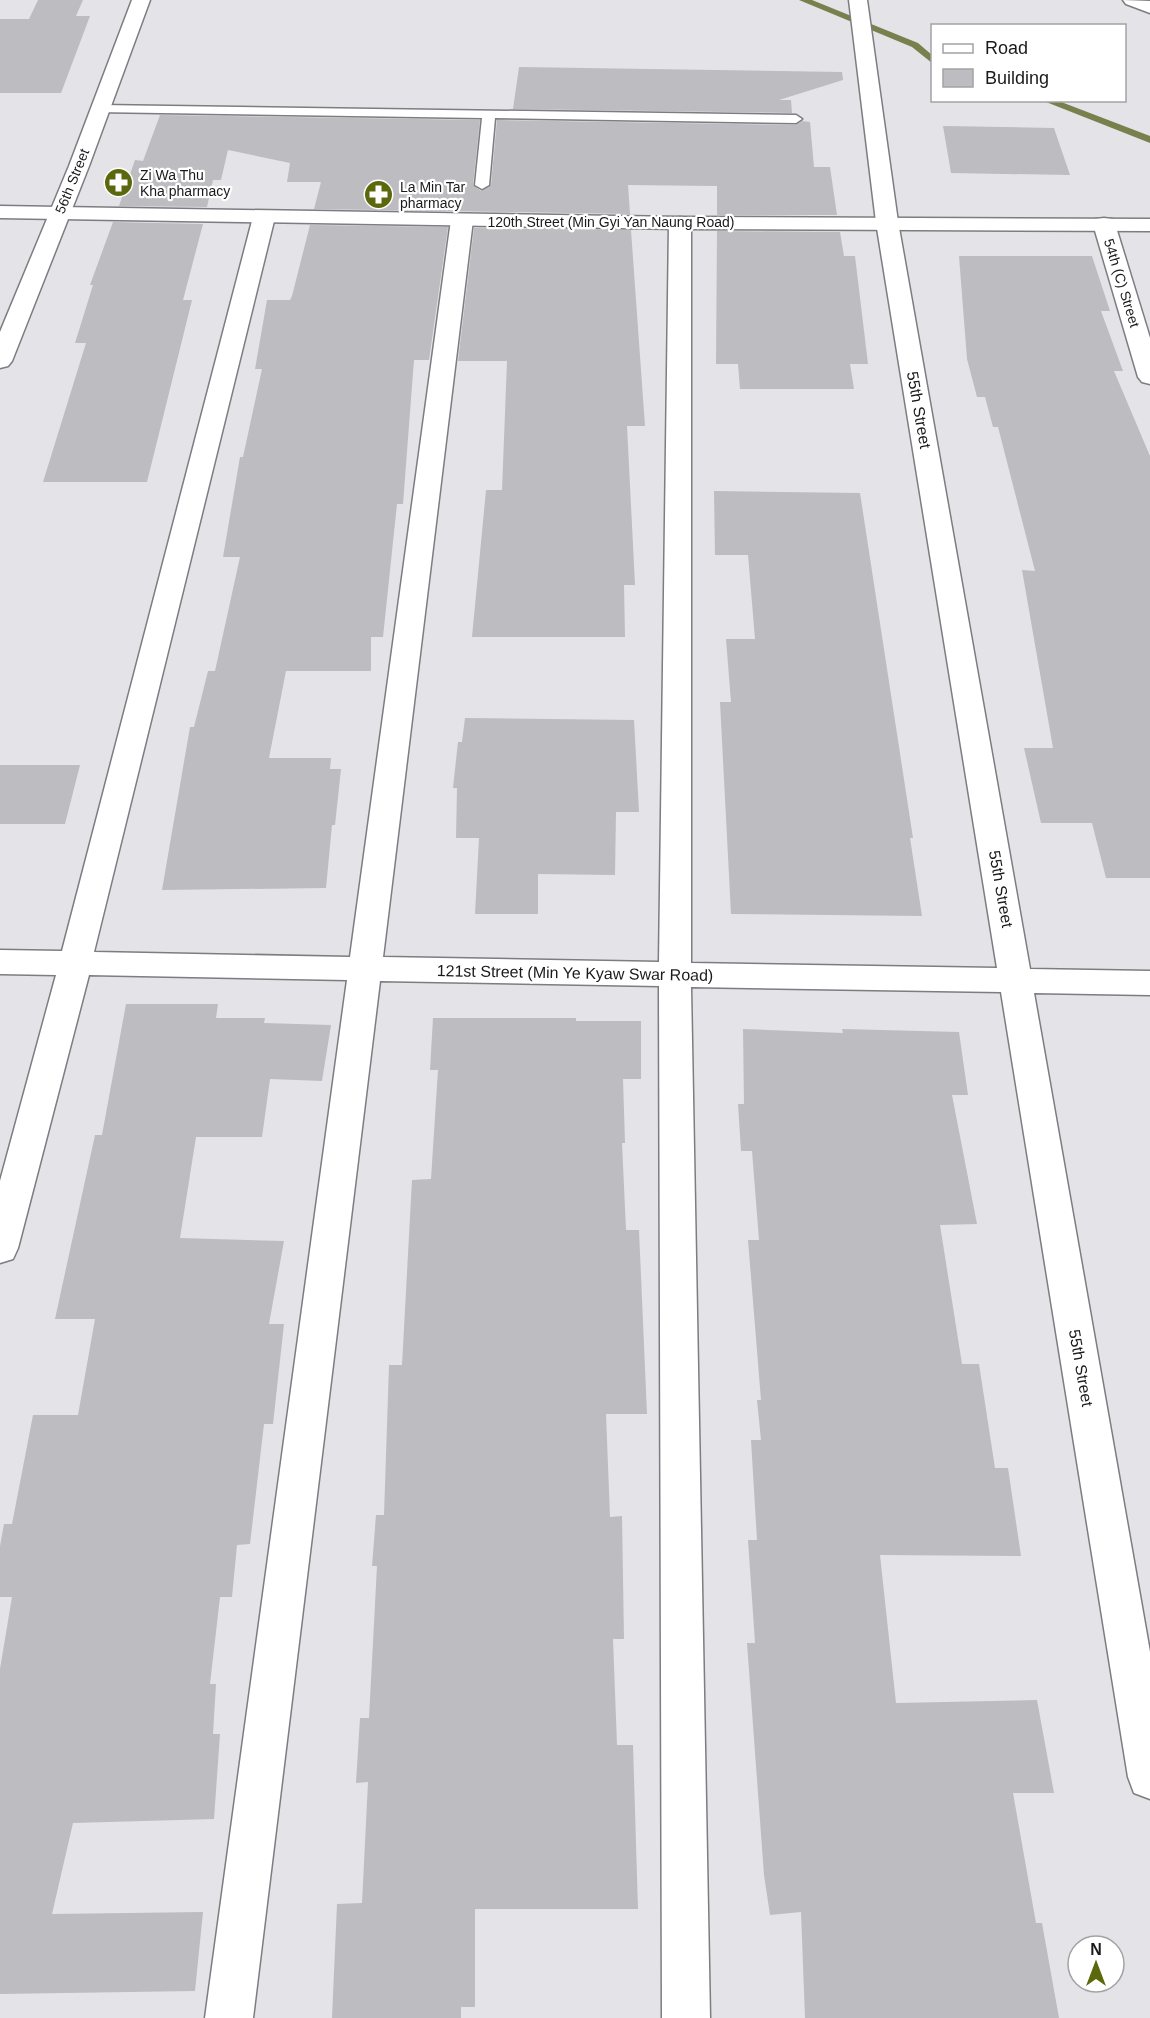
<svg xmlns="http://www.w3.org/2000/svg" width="1150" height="2018" font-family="Arial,sans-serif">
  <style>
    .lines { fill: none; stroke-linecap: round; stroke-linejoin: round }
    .stream { fill: #78804e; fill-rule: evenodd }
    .building { fill: #bdbcc1 }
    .lane-casing { stroke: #7d7c81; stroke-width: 3 }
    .street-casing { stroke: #7d7c81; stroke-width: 3 }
    .secondary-casing { stroke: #7d7c81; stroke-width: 3 }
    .lane { fill: #fff; fill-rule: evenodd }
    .street { fill: #fff; fill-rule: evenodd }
    .secondary { fill: #fff; fill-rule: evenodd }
    .labels { text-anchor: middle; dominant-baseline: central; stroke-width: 4.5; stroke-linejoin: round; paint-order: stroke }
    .far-poi-label { font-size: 14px; fill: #1a1a1c; stroke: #fff; text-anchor: start }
    .far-street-label { font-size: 14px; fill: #1a1a1c; stroke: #fff }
    .street-label { font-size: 16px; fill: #1a1a1c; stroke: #fff }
  </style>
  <rect width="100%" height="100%" fill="#e4e3e8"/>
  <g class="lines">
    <g class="stream">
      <polygon points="799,0 812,0 918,43 932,55 932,63 912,47"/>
      <polygon points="1041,100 1056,100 1150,136 1150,143"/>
    </g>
  </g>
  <g class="building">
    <polygon points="38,0 83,0 76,16 90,16 61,93 0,93 0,19 29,19"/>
    <polygon points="519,67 842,72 843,80 779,100 791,100 792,113 513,109"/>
    <polygon points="160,115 480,120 473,185 481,191 491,185 497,120 796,125 802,121 810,122 814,167 830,167 837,215 717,215 717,186 628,185 630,214 314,209 321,182 287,182 290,163 228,150 221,180 213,180 207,207 119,206 135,160 143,161"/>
    <polygon points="943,126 1054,128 1070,175 951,173"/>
    <polygon points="113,222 203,224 183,300 192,300 147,482 43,482 86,343 75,343 93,285 90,285"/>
    <polygon points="310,225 448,227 429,360 414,360 403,504 397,504 383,637 371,637 371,671 286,671 269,758 331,758 330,769 341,769 335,825 332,825 326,888 162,890 190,727 194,727 208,671 215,671 240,557 223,557 240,457 243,457 262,369 255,369 267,300 290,300 292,296"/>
    <polygon points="474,228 631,230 645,426 627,426 635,585 624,585 625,637 472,637 486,490 502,490 507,361 458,361"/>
    <polygon points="717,231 840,232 844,256 855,256 868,364 850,364 854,389 740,389 738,364 716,364"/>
    <polygon points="959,256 1092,256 1110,311 1101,311 1123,371 1114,371 1150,456 1150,878 1106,878 1092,823 1041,823 1024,748 1053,748 1022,570 1035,571 998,427 993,427 985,397 977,397 967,359"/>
    <polygon points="714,491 860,493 913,838 910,838 922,916 731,914 720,702 731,702 726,639 755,639 748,555 715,555"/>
    <polygon points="465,718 634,720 639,812 616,812 615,875 538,874 538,914 475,914 479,838 456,838 457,788 453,788 458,742 462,742"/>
    <polygon points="0,765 80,765 65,824 0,824"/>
    <polygon points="126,1004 218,1004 216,1018 265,1018 264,1023 331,1025 322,1081 270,1079 262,1137 196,1137 180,1238 284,1241 269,1324 284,1324 273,1424 264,1424 250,1544 237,1545 232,1597 220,1597 210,1684 216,1684 213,1734 220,1734 214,1819 73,1823 52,1914 203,1912 195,1991 0,1994 0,1669 12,1597 0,1597 0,1546 4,1524 12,1524 33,1415 78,1415 95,1319 55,1319 95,1135 102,1135"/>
    <polygon points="433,1018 576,1018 576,1021 641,1021 641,1079 623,1079 625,1143 622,1143 626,1230 639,1230 647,1414 606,1414 610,1517 622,1516 624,1639 613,1639 617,1745 633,1745 638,1909 475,1909 475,2007 461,2007 461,2018 332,2018 337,1904 362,1903 368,1782 356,1783 360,1718 369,1718 377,1566 372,1566 376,1515 384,1515 389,1365 402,1365 412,1180 431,1179 438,1070 430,1070"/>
    <polygon points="743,1029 843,1033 842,1029 959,1032 968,1095 952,1095 977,1224 940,1225 962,1364 979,1364 995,1468 1008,1468 1021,1556 880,1555 896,1703 1037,1700 1054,1793 1013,1793 1036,1923 1042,1923 1059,2018 805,2018 801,1912 770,1915 764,1875 747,1643 755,1643 748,1540 757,1540 751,1440 761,1440 757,1400 761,1400 748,1240 759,1240 752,1151 741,1151 738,1104 744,1104"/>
  </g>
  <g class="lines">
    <defs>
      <polygon id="lane" points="100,105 796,115 802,119 796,123 495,118 489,185 482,189 475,185 482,118 96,112 94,109 96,106"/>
      <g id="street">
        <polygon points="132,0 150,0 89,166 12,361 8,366 0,368 0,332 69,166"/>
        <polygon points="849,0 867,0 898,222 1030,969 1150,971 1150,995 1034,993 1150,1652 1150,1799 1134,1793 1128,1777 1001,992 691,987 710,2018 662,2018 659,986 380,981 253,2018 205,2018 347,980 89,975 18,1248 13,1259 0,1263 0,1181 56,975 0,974 0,950 62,951 253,217 256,212 264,211 272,212 275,217 94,952 350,957 451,220 454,215 462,214 470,215 473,220 383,957 659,962 669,223 672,218 680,217 688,218 691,223 691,963 997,968 876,222"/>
        <polygon points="1123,0 1150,1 1150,13 1126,4"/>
        <polygon points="1104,218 1112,219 1115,224 1150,338 1150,384 1142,382 1138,377 1093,224 1096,219"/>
      </g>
      <polygon id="secondary" points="0,206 680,217 1150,219 1150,231 680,229 0,218"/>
    </defs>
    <use href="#lane" class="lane-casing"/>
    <use href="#street" class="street-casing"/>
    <use href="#secondary" class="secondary-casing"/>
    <use href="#lane" class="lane"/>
    <use href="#street" class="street"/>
    <use href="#secondary" class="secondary"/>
  </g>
  <defs>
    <symbol id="pharmacy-disc" viewBox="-11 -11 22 22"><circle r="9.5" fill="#5c680c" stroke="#fff"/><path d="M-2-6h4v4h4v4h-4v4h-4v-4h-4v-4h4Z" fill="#fff"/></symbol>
  </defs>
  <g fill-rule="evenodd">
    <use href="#pharmacy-disc" x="102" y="166" width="33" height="33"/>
    <use href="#pharmacy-disc" x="362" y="178" width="33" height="33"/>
  </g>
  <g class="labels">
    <g class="far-poi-label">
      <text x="140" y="175">Zi Wa Thu<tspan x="140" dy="16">Kha pharmacy</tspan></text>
      <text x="400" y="187">La Min Tar<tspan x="400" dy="16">pharmacy</tspan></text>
    </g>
    <g class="far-street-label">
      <text transform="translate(72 181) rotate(-68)">56th Street</text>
      <text x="611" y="222">120th Street (Min Gyi Yan Naung Road)</text>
      <text transform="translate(1122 283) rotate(73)">54th (C) Street</text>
    </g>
    <g class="street-label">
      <text transform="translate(919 410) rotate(80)">55th Street</text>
      <text transform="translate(1001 889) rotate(80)">55th Street</text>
      <text transform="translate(575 973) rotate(1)">121st Street (Min Ye Kyaw Swar Road)</text>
      <text transform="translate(1081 1368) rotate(80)">55th Street</text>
    </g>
  </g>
  <rect x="931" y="24" width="195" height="78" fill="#ffffff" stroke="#a3a3a4" stroke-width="1.5"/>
  <rect x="943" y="44" width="30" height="9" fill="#ffffff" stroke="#a3a3a4" stroke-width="1.5"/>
  <text x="985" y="54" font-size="18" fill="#1a1a1c">Road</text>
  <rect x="943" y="69" width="30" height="18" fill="#bdbcc1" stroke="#a3a3a4" stroke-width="1.5"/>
  <text x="985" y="84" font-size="18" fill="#1a1a1c">Building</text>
  <g transform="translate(1096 1964)"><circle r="28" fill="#ffffff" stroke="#a3a3a4" stroke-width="1.5"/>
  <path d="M0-4.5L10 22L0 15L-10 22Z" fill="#5c680c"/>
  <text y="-9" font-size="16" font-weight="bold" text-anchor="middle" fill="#1a1a1c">N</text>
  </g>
</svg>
